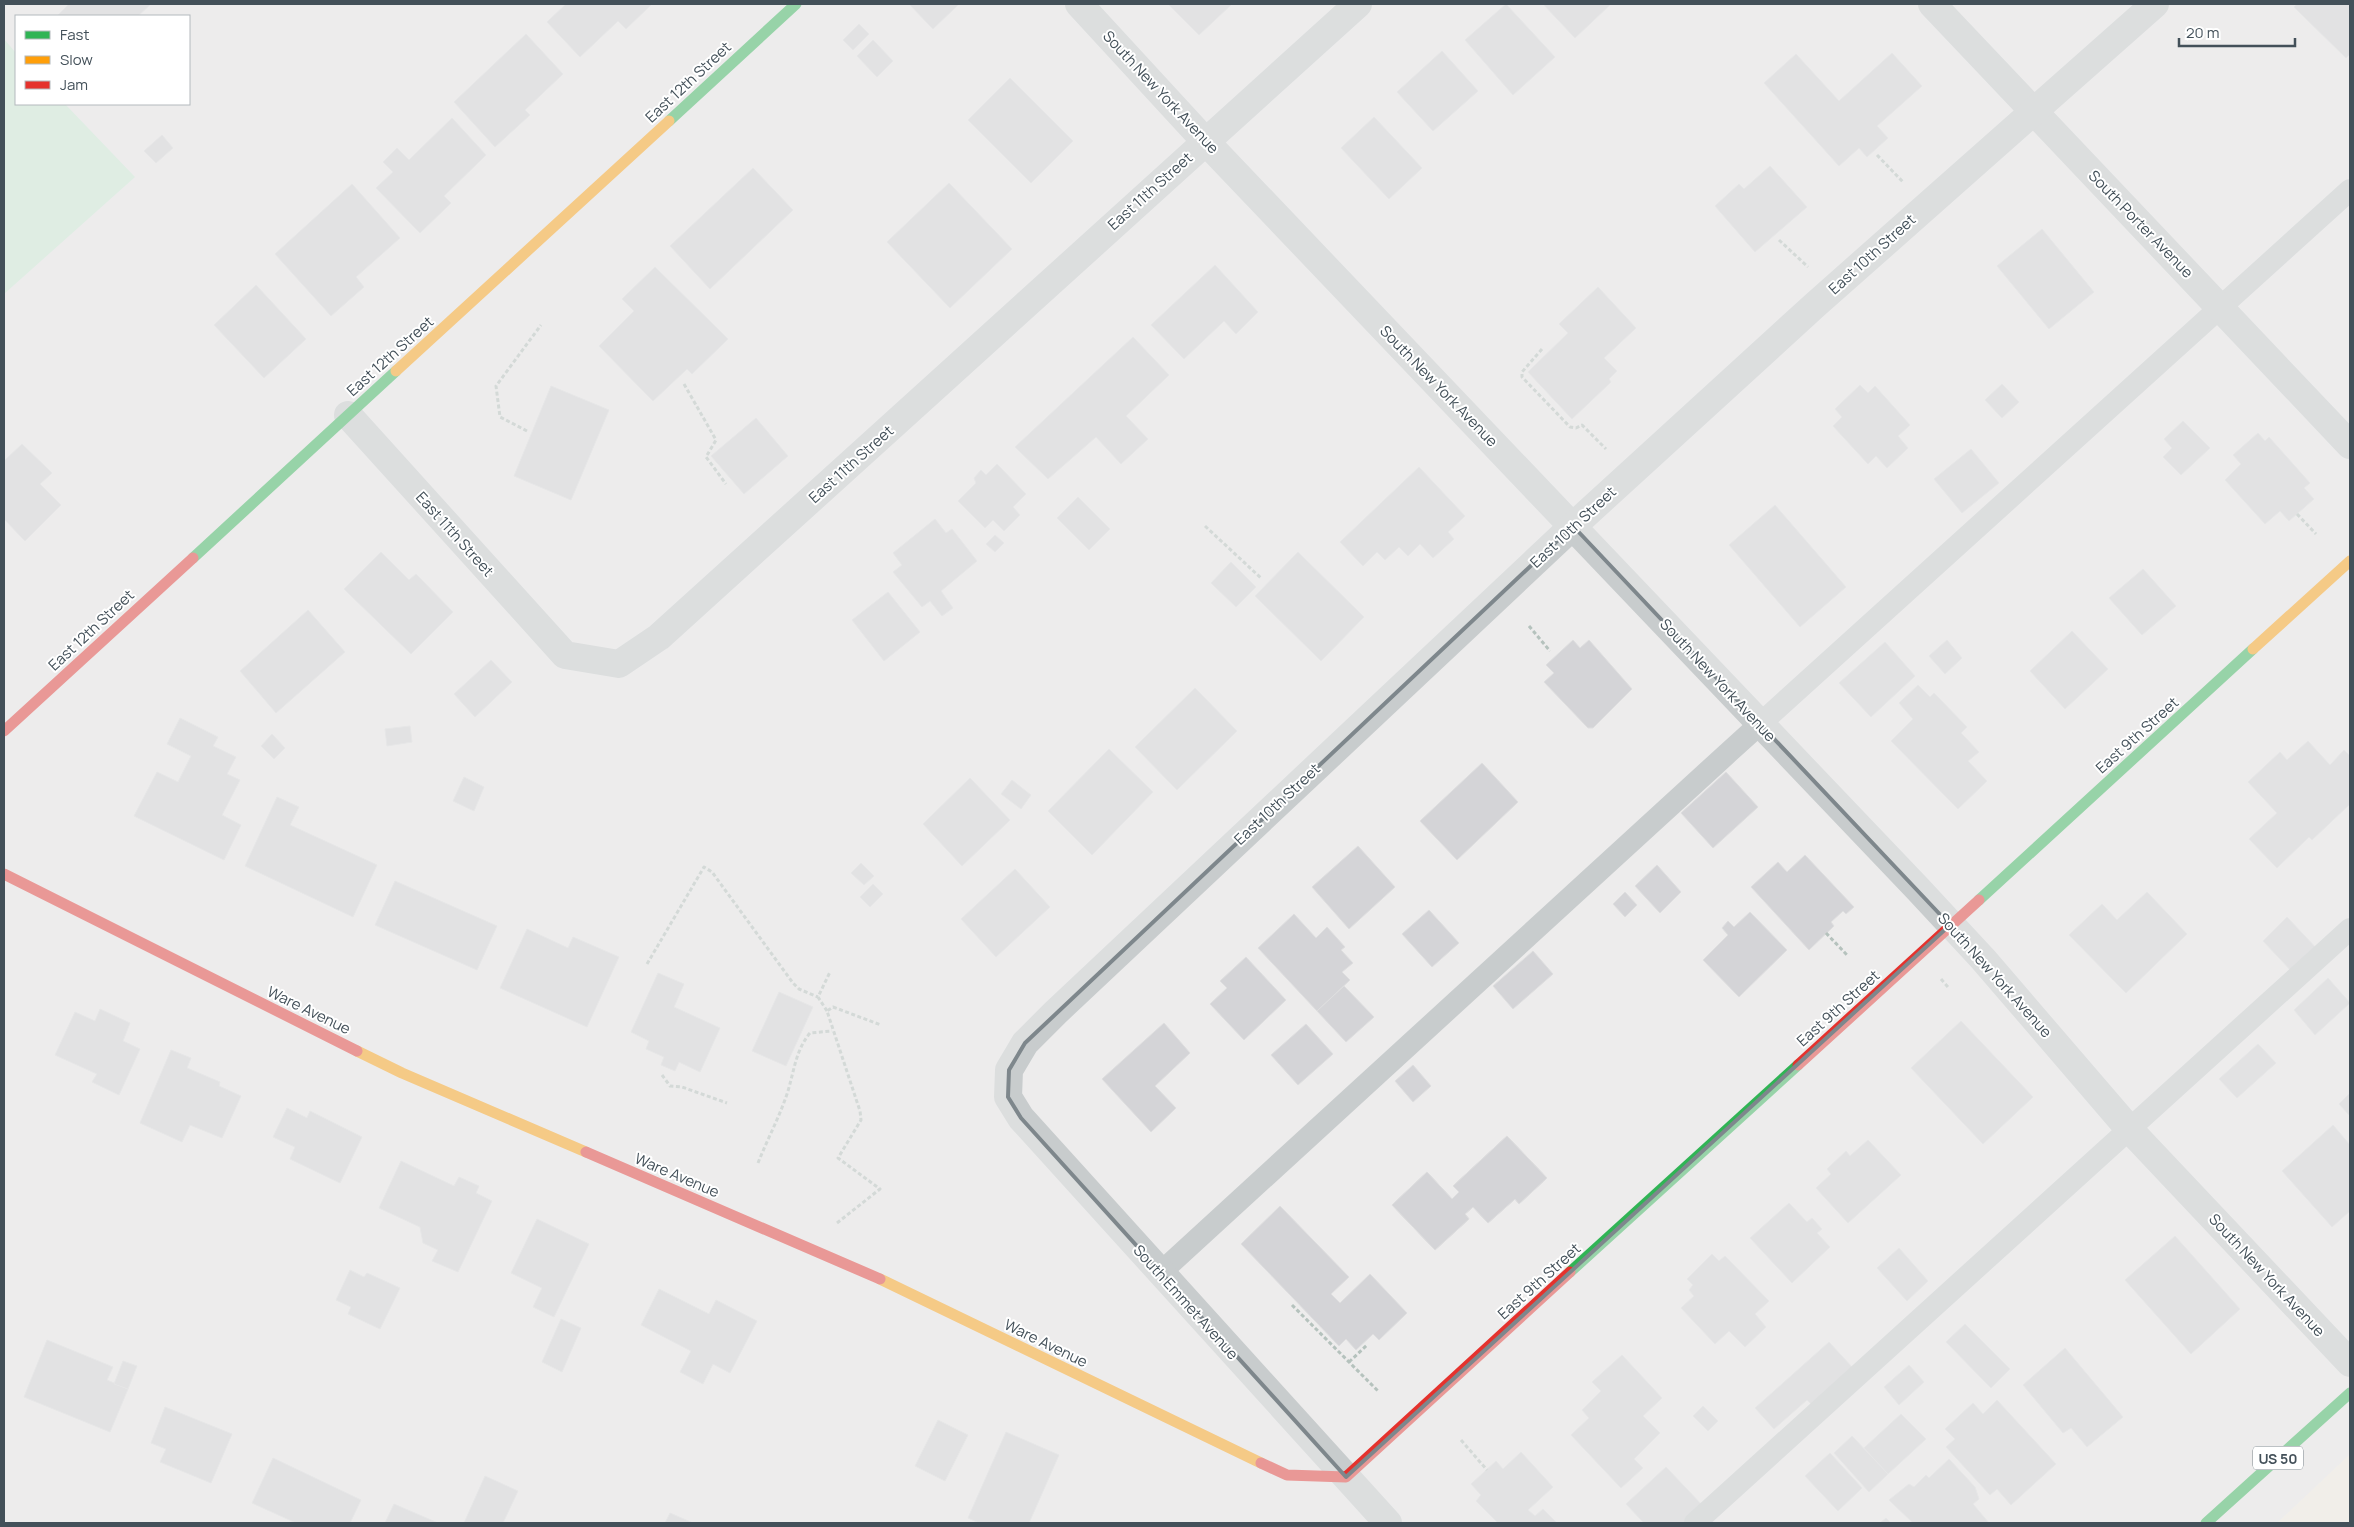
<svg xmlns="http://www.w3.org/2000/svg" width="2354" height="1527" font-family="Manrope,sans-serif">
  <style>
    .commercial { fill: #f5efe5 }
    .green { fill: #ceeed8 }
    .building { fill: #d4d4d7; stroke: #dededf; fill-rule: evenodd }
    .lines { fill: none; stroke-linecap: round; stroke-linejoin: round }
    .path { stroke: #b5c2bd; stroke-width: 3; stroke-dasharray: 4 2.5; stroke-linecap: butt }
    .lane { stroke: #c8cccd; stroke-width: 22 }
    .street { stroke: #c8cccd; stroke-width: 28 }
    .fast { stroke: #30b455; stroke-width: 11 }
    .slow { stroke: #ff9f0a; stroke-width: 11 }
    .jam { stroke: #e5322d; stroke-width: 11 }
    .marked { fill: none; stroke: #7e878c; stroke-width: 4; stroke-linejoin: round }
    .labels { text-anchor: middle; dominant-baseline: central; stroke-width: 4; stroke-linejoin: round; paint-order: stroke }
    .shield { fill: #fff; stroke: #7b848b; stroke-width: 1 }
    .shield-label { font-size: 14px; font-weight: bold; fill: #435059 }
    .street-label { font-size: 15px; fill: #435059; stroke: #fff }
  </style>
  <rect width="100%" height="100%" fill="#edecec"/>
  <polygon class="commercial" points="2350,1454 2350,1523 2277,1523"/>
  <polygon class="green" points="4,39 16,53 16,104 65,104 135,177 4,294"/>
  <g class="building">
    <polygon points="69,4 151,4 138,16 57,16"/>
    <polygon points="566,4 652,4 626,29 618,21 580,57 547,22"/>
    <polygon points="909,4 959,4 933,29"/>
    <polygon points="1168,4 1232,4 1199,35"/>
    <polygon points="1506,4 1555,57 1513,95 1465,40"/>
    <polygon points="1543,4 1611,4 1575,38"/>
    <polygon points="2297,4 2350,4 2350,54 2346,58 2294,7"/>
    <polygon points="859,24 869,34 853,50 843,40"/>
    <polygon points="526,34 563,74 525,110 530,115 495,147 454,102"/>
    <polygon points="873,40 893,61 877,77 857,56"/>
    <polygon points="1442,51 1478,91 1433,131 1397,92"/>
    <polygon points="1892,53 1922,86 1877,126 1888,138 1867,157 1859,148 1839,166 1764,83 1796,54 1839,101"/>
    <polygon points="1010,78 1073,141 1031,183 968,120"/>
    <polygon points="1374,117 1422,168 1389,199 1341,148"/>
    <polygon points="452,118 486,155 444,196 451,203 420,233 376,188 393,172 383,162 397,148 409,160"/>
    <polygon points="162,135 173,148 156,163 144,151"/>
    <polygon points="1770,166 1807,207 1755,252 1715,206 1739,184 1744,189"/>
    <polygon points="753,168 793,210 710,289 670,246"/>
    <polygon points="949,183 1012,249 950,308 887,242"/>
    <polygon points="352,184 400,238 356,277 364,287 331,316 275,254"/>
    <polygon points="2042,229 2094,292 2049,329 1997,266"/>
    <polygon points="1215,265 1258,312 1236,334 1224,321 1184,359 1151,325"/>
    <polygon points="655,267 728,339 692,374 687,369 653,401 599,346 634,311 622,299"/>
    <polygon points="256,285 306,339 264,378 214,325"/>
    <polygon points="1598,287 1636,328 1604,358 1617,371 1609,379 1611,382 1572,419 1528,372 1568,333 1559,324"/>
    <polygon points="1133,337 1169,375 1126,416 1148,439 1121,464 1096,437 1048,479 1015,447"/>
    <polygon points="2002,384 2019,402 2002,418 1985,400"/>
    <polygon points="1860,385 1868,393 1875,386 1910,425 1898,436 1908,448 1887,468 1876,456 1868,464 1833,426 1842,417 1835,409"/>
    <polygon points="551,386 609,410 571,500 514,476"/>
    <polygon points="756,418 788,456 744,494 711,456"/>
    <polygon points="2183,421 2210,448 2181,475 2163,457 2172,448 2164,439"/>
    <polygon points="2258,433 2265,441 2269,437 2310,483 2304,488 2314,499 2289,521 2280,511 2265,524 2225,480 2241,464 2233,455"/>
    <polygon points="22,444 52,473 40,484 61,505 25,541 4,519 4,461"/>
    <polygon points="1971,449 1999,483 1962,513 1934,479"/>
    <polygon points="997,464 1026,494 1013,507 1020,515 1004,531 993,520 985,528 958,501 976,483 974,478 981,470 986,475"/>
    <polygon points="1419,467 1465,516 1448,532 1454,539 1433,558 1420,544 1408,556 1399,547 1385,560 1377,552 1363,566 1340,542"/>
    <polygon points="1078,497 1110,529 1089,550 1057,518"/>
    <polygon points="1775,505 1846,587 1800,627 1729,545"/>
    <polygon points="935,519 946,533 952,529 977,561 941,591 953,608 942,616 930,601 922,607 893,572 902,565 893,553"/>
    <polygon points="995,535 1004,543 995,552 986,544"/>
    <polygon points="381,552 409,580 416,574 453,612 411,654 344,589"/>
    <polygon points="1298,552 1364,617 1321,661 1255,596"/>
    <polygon points="1231,562 1256,587 1236,607 1211,583"/>
    <polygon points="2143,569 2176,606 2142,635 2109,598"/>
    <polygon points="888,592 920,632 884,661 852,620"/>
    <polygon points="308,610 345,652 276,713 240,671"/>
    <polygon points="2072,631 2108,669 2065,709 2030,671"/>
    <polygon points="1573,640 1580,648 1589,640 1632,689 1593,728 1588,728 1544,682 1554,673 1546,665"/>
    <polygon points="1947,640 1962,658 1945,674 1929,656"/>
    <polygon points="1885,642 1915,676 1871,717 1839,683"/>
    <polygon points="491,660 512,682 475,717 454,694"/>
    <polygon points="1918,685 1930,697 1934,693 1967,727 1961,733 1979,752 1968,761 1987,781 1958,809 1891,741 1913,719 1899,703"/>
    <polygon points="1195,688 1237,731 1177,790 1135,747"/>
    <polygon points="180,718 218,737 213,746 236,757 227,774 240,780 222,815 241,825 224,860 134,816 157,772 178,782 191,756 167,744"/>
    <polygon points="410,726 412,742 387,746 385,729"/>
    <polygon points="272,734 285,748 274,759 261,746"/>
    <polygon points="2308,741 2330,765 2344,750 2350,756 2350,804 2312,840 2309,837 2277,868 2249,839 2277,813 2248,782 2280,752 2287,760"/>
    <polygon points="1109,749 1153,792 1092,855 1048,811"/>
    <polygon points="1482,763 1518,802 1457,860 1420,821"/>
    <polygon points="1726,772 1758,807 1713,848 1681,813"/>
    <polygon points="464,777 484,787 474,811 453,801"/>
    <polygon points="970,778 1010,820 962,866 923,824"/>
    <polygon points="1012,780 1031,795 1021,809 1001,794"/>
    <polygon points="277,797 299,807 290,825 377,865 353,917 245,866"/>
    <polygon points="1358,846 1395,887 1349,929 1312,887"/>
    <polygon points="1805,855 1854,907 1846,914 1843,911 1831,922 1834,926 1809,950 1751,887 1778,862 1787,872"/>
    <polygon points="861,863 874,876 864,885 851,873"/>
    <polygon points="1657,865 1681,892 1660,913 1635,886"/>
    <polygon points="1015,869 1050,907 996,957 961,919"/>
    <polygon points="395,881 497,926 477,970 375,925"/>
    <polygon points="873,884 883,894 870,907 860,897"/>
    <polygon points="1625,892 1637,905 1625,917 1613,904"/>
    <polygon points="2147,892 2187,934 2126,993 2069,935 2102,904 2117,920"/>
    <polygon points="1429,910 1459,943 1432,967 1402,934"/>
    <polygon points="1750,912 1787,950 1739,997 1703,960 1728,935 1722,928 1728,921 1734,927"/>
    <polygon points="1294,914 1316,938 1327,927 1345,947 1341,950 1353,963 1342,972 1350,980 1317,1011 1258,948"/>
    <polygon points="2287,917 2319,951 2294,974 2263,941"/>
    <polygon points="527,929 568,948 573,937 619,957 587,1027 500,988"/>
    <polygon points="1533,951 1553,974 1513,1009 1493,986"/>
    <polygon points="1246,957 1286,1000 1244,1040 1210,1004 1227,988 1220,981"/>
    <polygon points="658,973 684,984 674,1007 720,1028 700,1072 679,1062 675,1071 661,1065 664,1057 646,1049 649,1041 631,1032"/>
    <polygon points="2328,978 2350,1003 2315,1035 2294,1010"/>
    <polygon points="1344,986 1374,1017 1346,1042 1317,1011"/>
    <polygon points="779,992 813,1007 786,1066 752,1051"/>
    <polygon points="100,1009 130,1023 123,1041 140,1049 119,1095 92,1082 97,1074 55,1055 75,1012 95,1021"/>
    <polygon points="1961,1021 2033,1097 1983,1144 1911,1068"/>
    <polygon points="1164,1023 1190,1053 1155,1086 1176,1108 1151,1132 1102,1079"/>
    <polygon points="1306,1024 1333,1054 1298,1085 1271,1055"/>
    <polygon points="2258,1044 2276,1063 2237,1098 2219,1079"/>
    <polygon points="171,1050 191,1058 187,1068 220,1082 219,1086 241,1096 222,1138 190,1125 182,1142 140,1123"/>
    <polygon points="1413,1065 1431,1086 1413,1102 1395,1081"/>
    <polygon points="2350,1093 2350,1116 2339,1104"/>
    <polygon points="287,1108 307,1118 310,1111 362,1137 340,1183 290,1159 295,1147 273,1137"/>
    <polygon points="2333,1125 2350,1145 2350,1211 2332,1227 2282,1171"/>
    <path d="M1507 1136 1547 1178 1519 1204 1515 1199 1488 1223 1473 1207 1465 1214 1469 1219 1435 1250 1392 1205 1427 1172 1452 1199 1459 1192 1453 1186ZM1496 1159 1503 1166 1474 1193 1468 1187ZM1426 1180 1452 1206 1445 1212 1420 1186ZM1414 1193 1444 1226 1437 1233 1407 1200Z"/>
    <polygon points="1507,1136 1547,1178 1519,1204 1515,1199 1488,1223 1473,1207 1465,1214 1469,1219 1435,1250 1392,1205 1427,1172 1452,1199 1459,1192 1453,1186"/>
    <polygon points="1868,1140 1901,1175 1848,1223 1816,1188 1831,1174 1827,1169 1846,1151 1850,1156"/>
    <polygon points="401,1161 454,1186 459,1177 479,1186 476,1193 492,1201 458,1272 432,1261 438,1250 423,1243 420,1227 379,1208"/>
    <polygon points="1789,1203 1807,1222 1812,1218 1822,1229 1817,1233 1830,1247 1792,1283 1750,1238"/>
    <polygon points="1280,1206 1349,1277 1331,1294 1340,1303 1370,1274 1407,1313 1379,1340 1373,1334 1356,1350 1346,1339 1339,1346 1241,1244"/>
    <polygon points="537,1219 589,1244 554,1317 533,1307 542,1288 511,1273"/>
    <polygon points="2175,1236 2240,1309 2191,1354 2125,1280"/>
    <polygon points="1899,1248 1928,1281 1907,1301 1877,1268"/>
    <polygon points="1712,1254 1719,1261 1725,1256 1769,1301 1755,1314 1766,1327 1745,1347 1729,1331 1715,1344 1681,1308 1694,1296 1689,1290 1693,1285 1687,1279"/>
    <polygon points="350,1270 364,1277 367,1273 400,1288 380,1329 348,1314 351,1307 336,1300"/>
    <polygon points="659,1289 709,1314 716,1300 757,1321 730,1373 713,1364 703,1384 680,1372 691,1351 641,1325"/>
    <polygon points="561,1319 581,1328 562,1372 542,1362"/>
    <polygon points="1965,1324 2010,1369 1991,1388 1946,1342"/>
    <polygon points="47,1340 113,1367 107,1380 128,1389 110,1432 24,1397"/>
    <polygon points="1829,1342 1853,1368 1812,1405 1807,1400 1774,1429 1755,1408"/>
    <polygon points="2065,1348 2123,1417 2087,1447 2071,1428 2063,1433 2023,1385"/>
    <polygon points="1622,1355 1662,1398 1643,1416 1660,1433 1634,1459 1643,1468 1621,1488 1571,1435 1589,1418 1582,1410 1601,1391 1592,1382"/>
    <polygon points="123,1361 137,1366 128,1389 114,1384"/>
    <polygon points="1909,1365 1924,1382 1899,1405 1884,1387"/>
    <polygon points="1997,1400 2056,1464 2011,1505 1997,1489 1990,1495 1946,1447 1955,1439 1945,1429 1973,1403 1983,1414"/>
    <polygon points="1703,1406 1718,1421 1708,1431 1693,1416"/>
    <polygon points="165,1407 232,1434 211,1483 160,1462 166,1449 151,1443"/>
    <polygon points="1901,1414 1926,1439 1888,1474 1864,1448"/>
    <polygon points="938,1420 968,1435 945,1481 915,1466"/>
    <polygon points="1006,1432 1059,1455 1029,1523 979,1523 968,1518"/>
    <polygon points="1852,1436 1888,1474 1869,1492 1834,1453"/>
    <polygon points="1521,1452 1553,1487 1528,1510 1535,1516 1543,1509 1557,1523 1498,1523 1476,1501 1481,1495 1471,1484 1496,1461 1503,1469"/>
    <polygon points="1830,1453 1862,1488 1838,1511 1805,1476"/>
    <polygon points="273,1458 361,1500 350,1523 296,1523 252,1503"/>
    <polygon points="1949,1459 1975,1487 1979,1499 1973,1504 1989,1523 1913,1523 1889,1500 1909,1484 1914,1487 1926,1475 1929,1478"/>
    <polygon points="1666,1467 1703,1506 1685,1523 1644,1523 1626,1504"/>
    <polygon points="485,1476 518,1491 503,1523 464,1523"/>
    <polygon points="394,1504 438,1523 385,1523"/>
    <polygon points="670,1513 693,1523 665,1523"/>
    <polygon points="1886,1518 1891,1523 1880,1523"/>
  </g>
  <g class="lines">
    <g class="path">
      <polyline points="1877,155 1903,182"/>
      <polyline points="1779,240 1808,267"/>
      <polyline points="1542,349 1522,372 1522,377 1570,427 1576,428 1582,425 1606,449"/>
      <polyline points="684,384 716,440 706,457 726,484"/>
      <polyline points="527,431 500,417 496,386 541,325"/>
      <polyline points="2297,514 2316,534"/>
      <polyline points="1205,526 1262,579"/>
      <polyline points="1529,626 1550,651"/>
      <polyline points="1826,933 1847,955"/>
      <polyline points="647,964 704,867 712,872 793,983 799,989 818,997"/>
      <polyline points="1941,979 1948,987"/>
      <polyline points="827,1011 818,997 830,972"/>
      <polyline points="662,1075 670,1086 682,1087 727,1103"/>
      <path d="M758 1163C767 1140 779 1118 787 1094 794 1073 795 1051 810 1033L832 1031"/>
      <polyline points="837,1223 880,1189 838,1158 861,1120 860,1111 827,1011 833,1007 881,1025"/>
      <polyline points="1292,1305 1379,1392"/>
      <polyline points="1349,1362 1367,1345"/>
      <polyline points="1461,1440 1487,1470"/>
    </g>
    <g class="lane">
      <polyline points="1160,1273 1729,752 2350,190"/>
      <polyline points="1695,1523 2350,929"/>
    </g>
    <g class="street">
      <polyline points="1079,4 1206,142 1918,889 1983,959 2130,1130 2350,1363"/>
      <polyline points="1932,4 2350,445"/>
      <polyline points="348,415 565,655 619,664 659,637 1358,4"/>
      <polyline points="1388,1523 1021,1118 1008,1097 1009,1070 1025,1043 1055,1013 1573,526 1815,305 2155,4"/>
    </g>
    <g class="fast">
      <polyline points="669,121 796,4"/>
      <polyline points="193,558 396,371"/>
      <polyline points="1979,900 2253,649"/>
      <polyline points="1570,1272 1798,1065"/>
      <polyline points="2206,1523 2350,1393"/>
    </g>
    <g class="slow">
      <polyline points="396,371 669,121"/>
      <polyline points="2253,649 2350,561"/>
      <polyline points="357,1051 402,1073 586,1152"/>
      <polyline points="880,1279 1261,1463"/>
    </g>
    <g class="jam">
      <polyline points="4,731 193,558"/>
      <polyline points="4,874 357,1051"/>
      <polyline points="1798,1065 1979,900"/>
      <polyline points="586,1152 880,1279"/>
      <polyline points="1261,1463 1287,1475 1346,1477 1570,1272"/>
    </g>
  </g>
  <path d="M0 0H2354V1527H0ZM1573 526 1950 925 1346 1477 1021 1118 1008 1097 1009 1070 1025 1043Z" fill="#edecec" fill-opacity=".55" fill-rule="evenodd"/>
  <path class="marked" d="M1573 526 1950 925 1346 1477 1021 1118 1008 1097 1009 1070 1025 1043Z"/>
  <g class="labels">
    <rect class="shield" x="2253" y="1446.5" width="50" height="23" rx="4"/>
    <g class="shield-label">
      <text x="2278" y="1458">US 50</text>
    </g>
    <g class="street-label">
      <text transform="translate(688 82) rotate(-43)">East 12th Street</text>
      <text transform="translate(1161 92) rotate(47)">South New York Avenue</text>
      <text transform="translate(1150 191) rotate(-42)">East 11th Street</text>
      <text transform="translate(2141 224) rotate(46)">South Porter Avenue</text>
      <text transform="translate(1872 254) rotate(-42)">East 10th Street</text>
      <text transform="translate(390 356) rotate(-42)">East 12th Street</text>
      <text transform="translate(1439 386) rotate(46)">South New York Avenue</text>
      <text transform="translate(851 464) rotate(-42)">East 11th Street</text>
      <text transform="translate(1573 527) rotate(-43)">East 10th Street</text>
      <text transform="translate(455 534) rotate(48)">East 11th Street</text>
      <text transform="translate(91 630) rotate(-43)">East 12th Street</text>
      <text transform="translate(1718 680) rotate(47)">South New York Avenue</text>
      <text transform="translate(2137 735) rotate(-42)">East 9th Street</text>
      <text transform="translate(1277 804) rotate(-43)">East 10th Street</text>
      <text transform="translate(1995 975) rotate(48)">South New York Avenue</text>
      <text transform="translate(1838 1008) rotate(-42)">East 9th Street</text>
      <text transform="translate(309 1010) rotate(26)">Ware Avenue</text>
      <text transform="translate(677 1175) rotate(23)">Ware Avenue</text>
      <text transform="translate(2267 1275) rotate(47)">South New York Avenue</text>
      <text transform="translate(1539 1281) rotate(-42)">East 9th Street</text>
      <text transform="translate(1186 1302) rotate(48)">South Emmet Avenue</text>
      <text transform="translate(1046 1343) rotate(26)">Ware Avenue</text>
    </g>
  </g>
  <rect width="2354" height="1527" fill="none" stroke="#435059" stroke-width="10"/>
  <rect x="15" y="15" width="175" height="90" fill="#ffffff" stroke="#b4b9bd"/>
  <rect x="25" y="31" width="25" height="8" fill="#30b455" stroke="#b4b9bd"/>
  <text x="60" y="40" font-size="15" fill="#435059">Fast</text>
  <rect x="25" y="56" width="25" height="8" fill="#ff9f0a" stroke="#b4b9bd"/>
  <text x="60" y="65" font-size="15" fill="#435059">Slow</text>
  <rect x="25" y="81" width="25" height="8" fill="#e5322d" stroke="#b4b9bd"/>
  <text x="60" y="90" font-size="15" fill="#435059">Jam</text>
  <path d="M2179 38v8h116v-8" fill="none" stroke="#435059" stroke-width="2.5"/>
  <text x="2186" y="38" font-size="15" fill="#435059" stroke="#ffffff" stroke-width="4" paint-order="stroke">20 m</text>
</svg>
